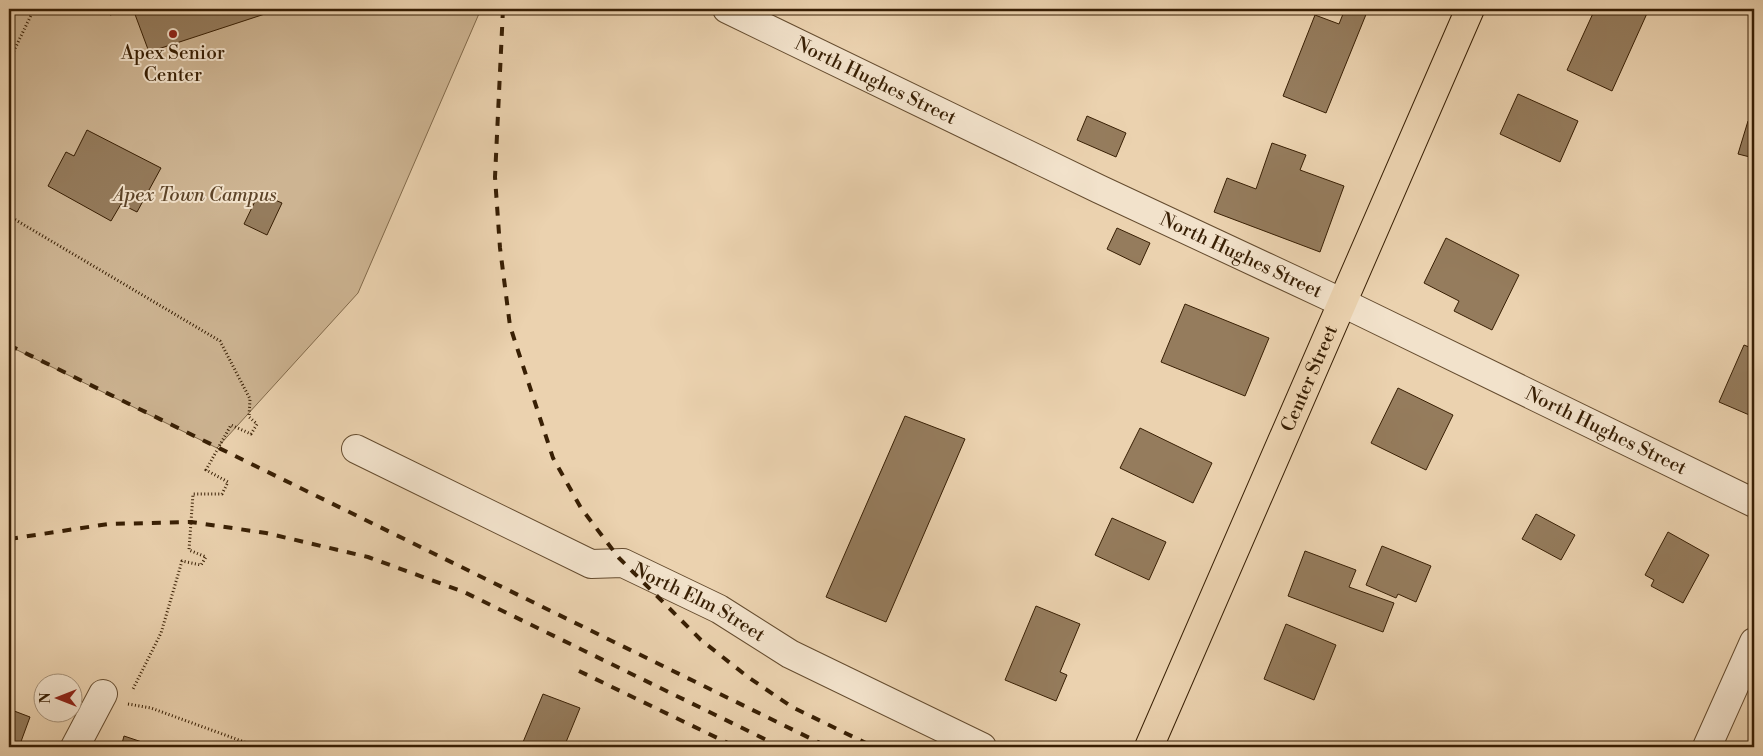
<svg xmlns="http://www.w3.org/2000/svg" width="1763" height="756" font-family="'Libre Bodoni',serif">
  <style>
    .green { fill: #cdb492; stroke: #826a4b }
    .building { fill: #957c5d; stroke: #381f04 }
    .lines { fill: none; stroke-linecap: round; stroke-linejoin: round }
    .minor-casing { stroke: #654c2f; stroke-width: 30 }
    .major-casing { stroke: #381f04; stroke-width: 30 }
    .path { stroke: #381f04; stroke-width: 3; stroke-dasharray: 1 2.5; stroke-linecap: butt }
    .minor { stroke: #f2e2cb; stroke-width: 28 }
    .major { stroke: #ebd2af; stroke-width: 28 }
    .rail { stroke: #381f04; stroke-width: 4; stroke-dasharray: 9 9; stroke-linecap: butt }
    .poi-dot { fill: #8f2418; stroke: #f2e2cb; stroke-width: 2 }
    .labels { text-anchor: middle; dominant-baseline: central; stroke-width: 4; stroke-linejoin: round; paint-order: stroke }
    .poi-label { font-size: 19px; fill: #381f04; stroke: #f2e2cb }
    .street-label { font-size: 19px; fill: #381f04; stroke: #f2e2cb }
    .park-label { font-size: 19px; font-style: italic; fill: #5d4428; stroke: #f2e2cb }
  </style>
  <rect width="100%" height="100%" fill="#ebd2af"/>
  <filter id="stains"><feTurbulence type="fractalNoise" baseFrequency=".004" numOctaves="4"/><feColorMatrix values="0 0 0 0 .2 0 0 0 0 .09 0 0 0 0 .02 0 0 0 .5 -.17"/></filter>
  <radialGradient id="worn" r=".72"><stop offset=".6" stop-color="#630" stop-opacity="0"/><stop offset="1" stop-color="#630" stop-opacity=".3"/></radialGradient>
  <polygon class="green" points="9,9 481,9 358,293 217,448 9,346"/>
  <g class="building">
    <polygon points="108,9 280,9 149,52 133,9 110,15"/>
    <polygon points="1345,9 1360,9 1367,12 1326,113 1283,96 1315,15 1339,24"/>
    <polygon points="1595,9 1649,9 1612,91 1567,70"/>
    <polygon points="1518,94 1578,121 1560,162 1500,134"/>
    <polygon points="1087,116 1126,133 1116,157 1077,140"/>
    <polygon points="1748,121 1754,123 1754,158 1738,154"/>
    <polygon points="87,130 161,168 137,212 121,204 111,221 48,186 66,152 74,156"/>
    <polygon points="1272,143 1306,155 1300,170 1344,186 1320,252 1214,212 1227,178 1256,189"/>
    <polygon points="259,193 282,203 267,235 244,224"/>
    <polygon points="1117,228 1150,243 1140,265 1107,249"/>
    <polygon points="1446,238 1519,275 1492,330 1454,311 1459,301 1424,283"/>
    <polygon points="1185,304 1269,338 1245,396 1161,362"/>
    <polygon points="1744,345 1754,349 1754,417 1719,402"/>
    <polygon points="1398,388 1453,415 1426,470 1371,443"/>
    <polygon points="905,416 965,439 886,622 826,597"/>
    <polygon points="1140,428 1212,463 1193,503 1120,468"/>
    <polygon points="1536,514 1575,535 1561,560 1522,539"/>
    <polygon points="1112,518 1166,542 1149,580 1095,555"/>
    <polygon points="1668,532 1709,555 1683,603 1651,586 1654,580 1645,575"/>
    <polygon points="1382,546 1431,566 1416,602 1398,594 1396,598 1366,585"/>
    <polygon points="1305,551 1356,570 1349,587 1394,603 1383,632 1288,596"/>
    <polygon points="1036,606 1080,624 1060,672 1067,675 1056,701 1005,680"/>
    <polygon points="1286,624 1336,645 1314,700 1264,679"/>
    <polygon points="543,694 580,708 564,747 547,743 546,747 521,747"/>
    <polygon points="9,709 30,717 19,747 9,747"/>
    <polygon points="124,736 157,747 121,747"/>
  </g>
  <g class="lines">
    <defs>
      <g id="minor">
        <path id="s1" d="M727 9 1099 189 1343 303 1754 503"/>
        <path id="s2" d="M356 449 591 564 623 563 719 609 790 654 982 747"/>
        <polyline points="75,747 103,694"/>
        <polyline points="1707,747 1754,642"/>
      </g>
      <g id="major">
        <path id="s3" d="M1149 747 1470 9"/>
      </g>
    </defs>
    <use href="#minor" class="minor-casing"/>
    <use href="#major" class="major-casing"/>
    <g class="path">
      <polyline points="9,61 34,9"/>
      <polyline points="9,216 220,341 250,399 249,417 257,424 251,434 231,425 206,470 228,482 222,494 193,494 189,550 206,557 201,565 182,561 161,633 132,691"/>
      <polyline points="128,704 151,708 258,747"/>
    </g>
    <use href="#minor" class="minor"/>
    <use href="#major" class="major"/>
    <g class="rail">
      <polyline points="503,9 495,177 500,248 510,326 553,458 581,508 619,558 701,640 748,677 792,707 874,747"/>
      <polyline points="9,345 828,747"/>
      <polyline points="9,539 108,524 191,522 266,533 368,557 464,592 781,747"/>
      <polyline points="579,671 736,747"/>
    </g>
  </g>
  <circle class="poi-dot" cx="173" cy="34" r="5"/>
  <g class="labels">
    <g class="poi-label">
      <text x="173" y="53">Apex Senior<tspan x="173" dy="22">Center</tspan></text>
    </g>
    <g class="street-label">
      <text stroke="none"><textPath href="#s1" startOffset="165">North Hughes Street</textPath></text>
      <text stroke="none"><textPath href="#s1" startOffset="570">North Hughes Street</textPath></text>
      <text stroke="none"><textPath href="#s3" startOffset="402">Center Street</textPath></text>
      <text stroke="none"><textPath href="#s1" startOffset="975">North Hughes Street</textPath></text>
      <text stroke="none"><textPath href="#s2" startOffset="379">North Elm Street</textPath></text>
    </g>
    <g class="park-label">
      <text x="195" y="195">Apex Town Campus</text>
    </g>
  </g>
  <rect width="1763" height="756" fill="none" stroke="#ebd2af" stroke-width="30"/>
  <rect x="10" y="10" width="1743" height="736" fill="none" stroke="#381f04" stroke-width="2.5"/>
  <rect x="15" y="15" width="1733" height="726" fill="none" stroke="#381f04"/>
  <g transform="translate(58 698) rotate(270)"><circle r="24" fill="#f2e2cb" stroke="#a8947b"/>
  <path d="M0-4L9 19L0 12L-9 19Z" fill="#8f2418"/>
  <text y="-8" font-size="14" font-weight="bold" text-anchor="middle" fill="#381f04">N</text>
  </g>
  <rect width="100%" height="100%" filter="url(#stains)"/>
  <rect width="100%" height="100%" fill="url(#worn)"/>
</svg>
